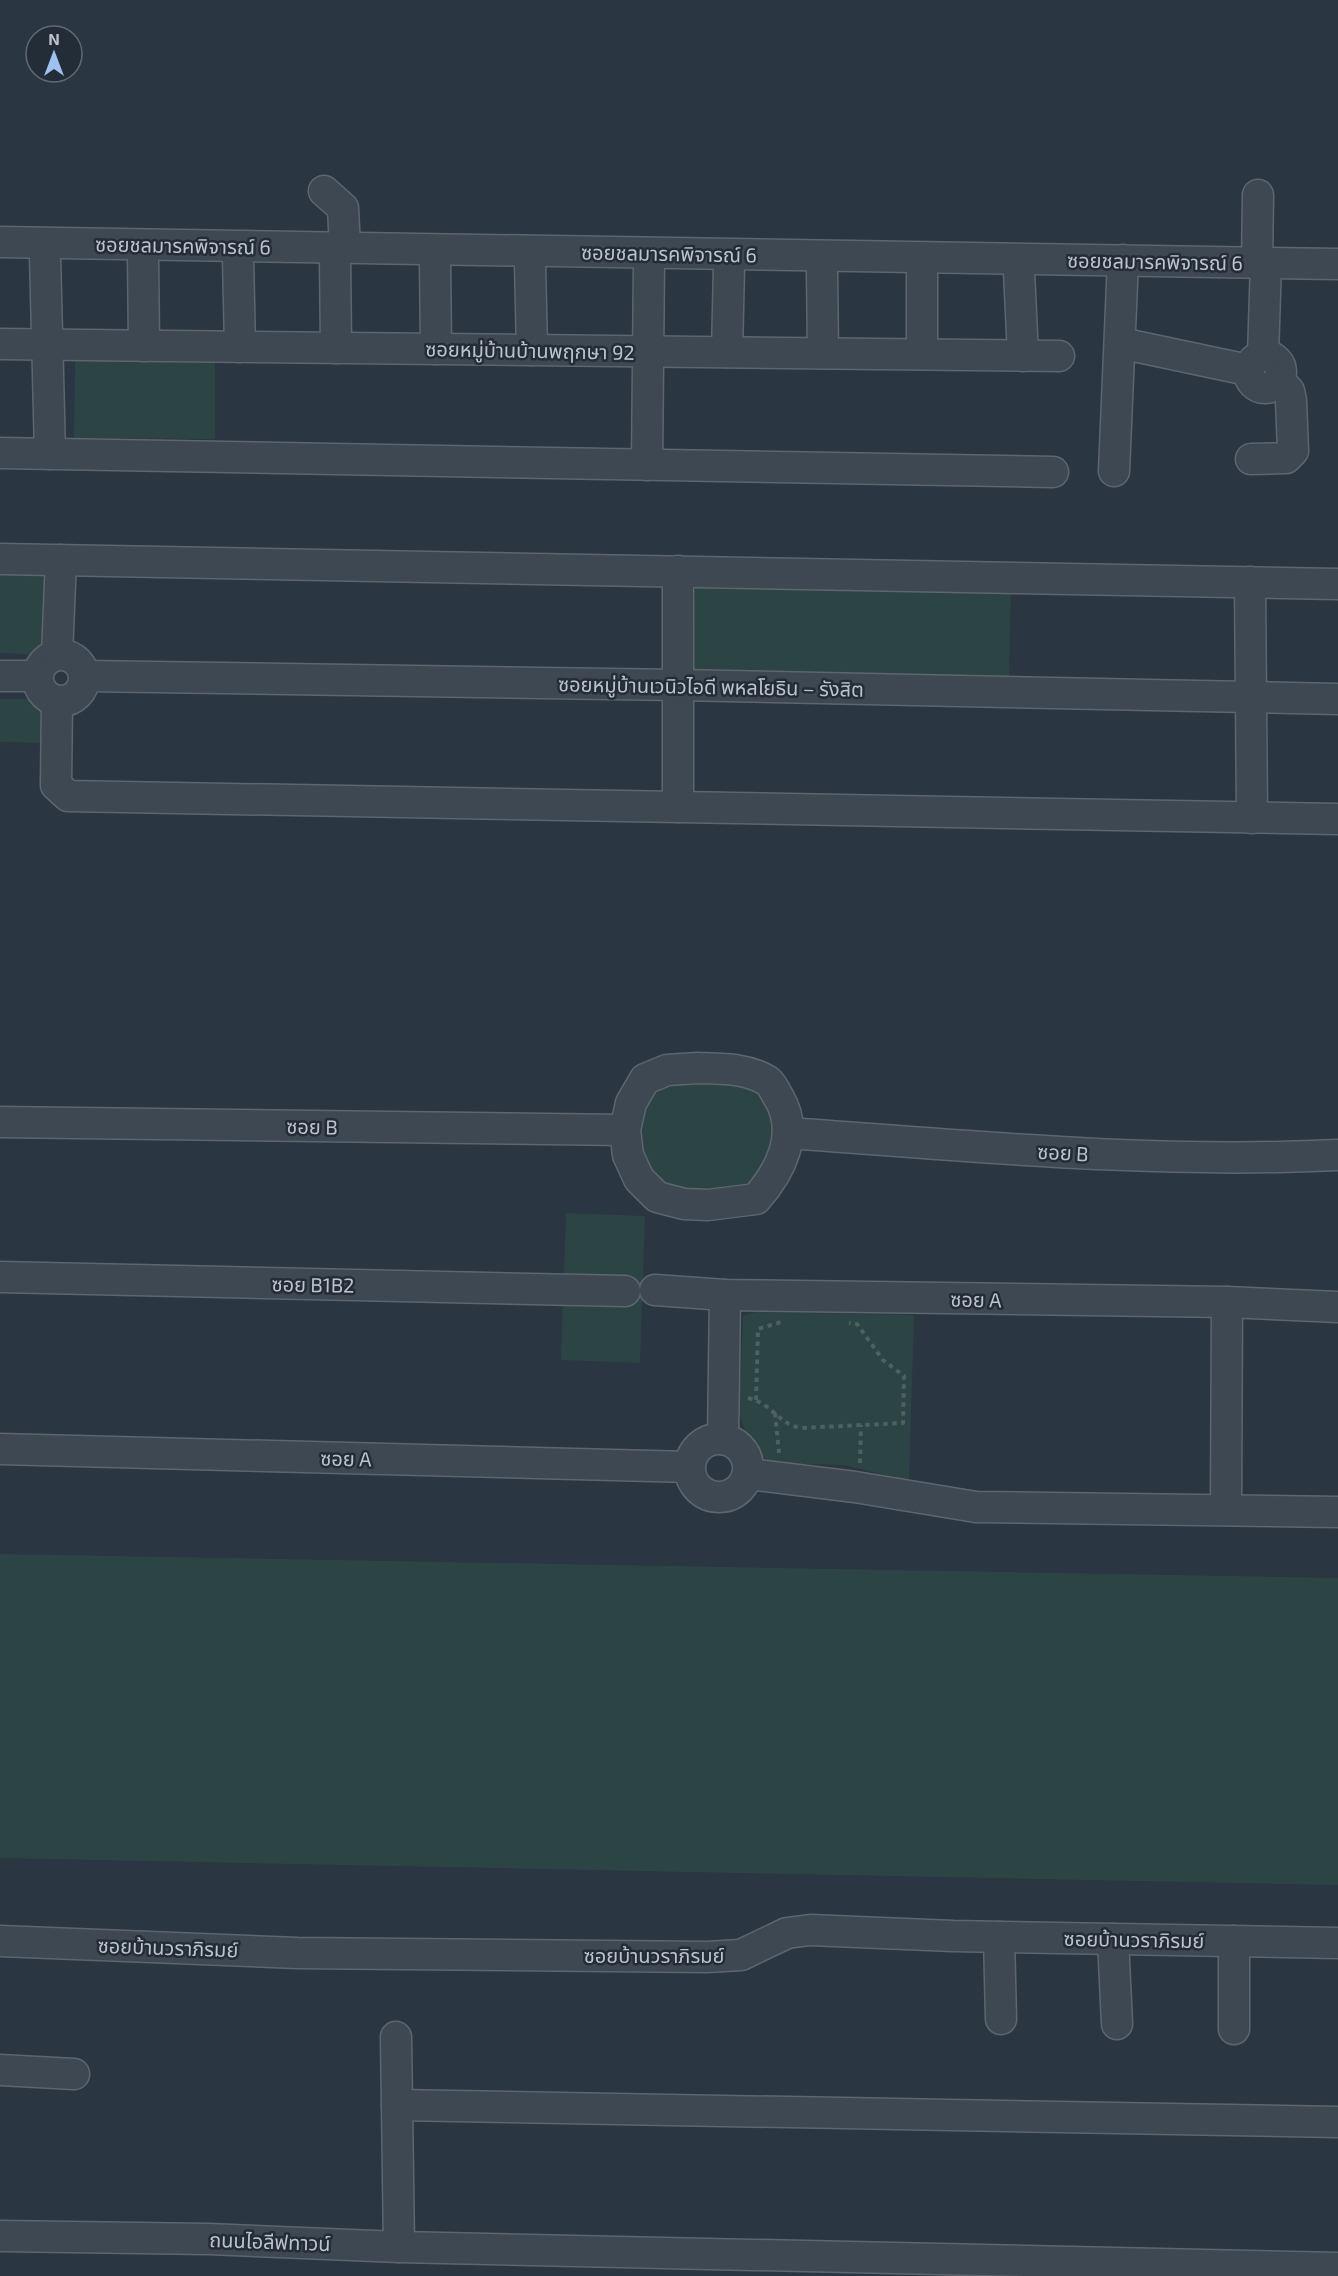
<svg xmlns="http://www.w3.org/2000/svg" width="1338" height="2276" font-family="'Exo 2','Noto Sans Thai',sans-serif">
  <style>
    .green { fill: #2d4444 }
    .lines { fill: none; stroke-linecap: round; stroke-linejoin: round }
    .minor-casing { stroke: #5d666f; stroke-width: 33 }
    .path { stroke: #4d6062; stroke-width: 4; stroke-dasharray: 4.5 4.5; stroke-linecap: butt }
    .minor { stroke: #3e4852; stroke-width: 30 }
    .labels { text-anchor: middle; dominant-baseline: central; stroke-width: 5; stroke-linejoin: round; paint-order: stroke }
    .street-label { font-size: 20px; fill: #bcc3cc; stroke: #232d37 }
  </style>
  <rect width="100%" height="100%" fill="#2a3642"/>
  <g class="green">
    <polygon points="75,360 215,361 215,439 74,438"/>
    <polygon points="0,566 50,573 48,651 36,655 0,653"/>
    <polygon points="695,587 1011,591 1009,678 694,674"/>
    <polygon points="0,699 37,699 46,706 44,743 0,742"/>
    <polygon points="650,1082 757,1083 784,1135 757,1184 720,1191 674,1189 651,1174 640,1161 632,1113"/>
    <polygon points="566,1213 645,1216 640,1363 561,1360"/>
    <polygon points="755,1312 914,1315 909,1481 844,1465 802,1464 773,1466 757,1452 744,1428 739,1411 743,1316"/>
    <polygon points="0,1554 1338,1578 1338,1885 0,1858"/>
  </g>
  <g class="lines">
    <defs>
      <g id="minor">
        <polyline points="324,191 343,208 345,248"/>
        <polyline points="0,242 1338,264"/>
        <polyline points="45,255 50,454"/>
        <polyline points="143,256 144,346"/>
        <polyline points="238,258 240,347"/>
        <polyline points="335,258 336,348"/>
        <polyline points="1257,262 1258,195"/>
        <polyline points="435,263 436,349"/>
        <polyline points="530,264 532,350"/>
        <polyline points="822,271 823,353"/>
        <polyline points="1019,271 1023,356"/>
        <polyline points="922,274 922,354"/>
        <polyline points="1120,343 1248,370"/>
        <polyline points="0,344 1059,356"/>
        <polyline points="727,352 729,267"/>
        <circle cx="1265" cy="372" r="16"/>
        <polyline points="1263,356 1266,262"/>
        <polyline points="0,453 1053,472"/>
        <polyline points="1251,459 1286,458 1293,451 1291,400 1289,391 1279,380"/>
        <polyline points="647,465 649,261"/>
        <polyline points="1114,471 1123,260"/>
        <polyline points="0,559 1338,584"/>
        <polyline points="678,571 678,807"/>
        <polyline points="1250,582 1252,818"/>
        <circle cx="61" cy="678" r="23"/>
        <polyline points="57,655 61,560"/>
        <polyline points="0,676 37,676"/>
        <polyline points="85,676 678,685 1338,699"/>
        <polyline points="57,701 56,785 68,796 1338,819"/>
        <path d="M698 1068C721 1069 746 1068 766 1080 772 1083 775 1092 779 1098 800 1134 780 1172 756 1199L708 1205 684 1204 657 1197 639 1179 628 1155 625 1130 631 1103 645 1079 667 1070Z"/>
        <polyline points="0,1122 625,1130"/>
        <path d="M788 1133C971 1146 1154 1164 1338 1155"/>
        <polyline points="0,1277 625,1291"/>
        <polyline points="655,1290 725,1295 1227,1302 1338,1307"/>
        <circle cx="719" cy="1468" r="29"/>
        <polyline points="723,1439 725,1295"/>
        <polyline points="0,1449 690,1467"/>
        <polyline points="748,1474 855,1487 976,1507 1338,1512"/>
        <polyline points="1226,1510 1227,1302"/>
        <polyline points="999,1937 1001,2019"/>
        <polyline points="1113,1939 1117,2024"/>
        <polyline points="0,1941 297,1953 707,1957 741,1955 787,1933 810,1930 953,1936 1338,1943"/>
        <polyline points="1234,2029 1234,1941"/>
        <polyline points="0,2070 74,2074"/>
        <polyline points="397,2105 1338,2122"/>
        <polyline points="0,2236 209,2239 399,2247 396,2037"/>
        <polyline points="399,2247 1338,2268"/>
      </g>
    </defs>
    <use href="#minor" class="minor-casing"/>
    <g class="path">
      <path d="M748 1398C772 1403 778 1424 801 1428L903 1423 904 1376 883 1360 857 1324 849 1323"/>
      <polyline points="756,1400 758,1329 781,1322"/>
      <polyline points="775,1413 779,1453"/>
      <polyline points="860,1463 861,1425"/>
    </g>
    <use href="#minor" class="minor"/>
  </g>
  <g class="labels">
    <g class="street-label">
      <text transform="translate(183 245) rotate(1)">ซอยชลมารคพิจารณ์ 6</text>
      <text transform="translate(669 253) rotate(1)">ซอยชลมารคพิจารณ์ 6</text>
      <text transform="translate(1155 261) rotate(1)">ซอยชลมารคพิจารณ์ 6</text>
      <text transform="translate(530 350) rotate(1)">ซอยหมู่บ้านบ้านพฤกษา 92</text>
      <text transform="translate(711 686) rotate(1)">ซอยหมู่บ้านเวนิวไอดี พหลโยธิน – รังสิต</text>
      <text transform="translate(312 1126) rotate(1)">ซอย B</text>
      <text transform="translate(1063 1152) rotate(3)">ซอย B</text>
      <text transform="translate(313 1284) rotate(1)">ซอย B1B2</text>
      <text transform="translate(976 1299) rotate(1)">ซอย A</text>
      <text transform="translate(346 1458) rotate(1)">ซอย A</text>
      <text transform="translate(1134 1939) rotate(1)">ซอยบ้านวราภิรมย์</text>
      <text transform="translate(168 1947) rotate(2)">ซอยบ้านวราภิรมย์</text>
      <text x="654" y="1955">ซอยบ้านวราภิรมย์</text>
      <text transform="translate(270 2241) rotate(2)">ถนนไอลีฟทาวน์</text>
    </g>
  </g>
  <g transform="translate(54 54)"><circle r="28" fill="#232d37" stroke="#606973" stroke-width="1.5"/>
  <path d="M0-4.5L10 22L0 15L-10 22Z" fill="#9dc2f0"/>
  <text y="-9" font-size="16" font-weight="bold" text-anchor="middle" fill="#bcc3cc">N</text>
  </g>
</svg>
